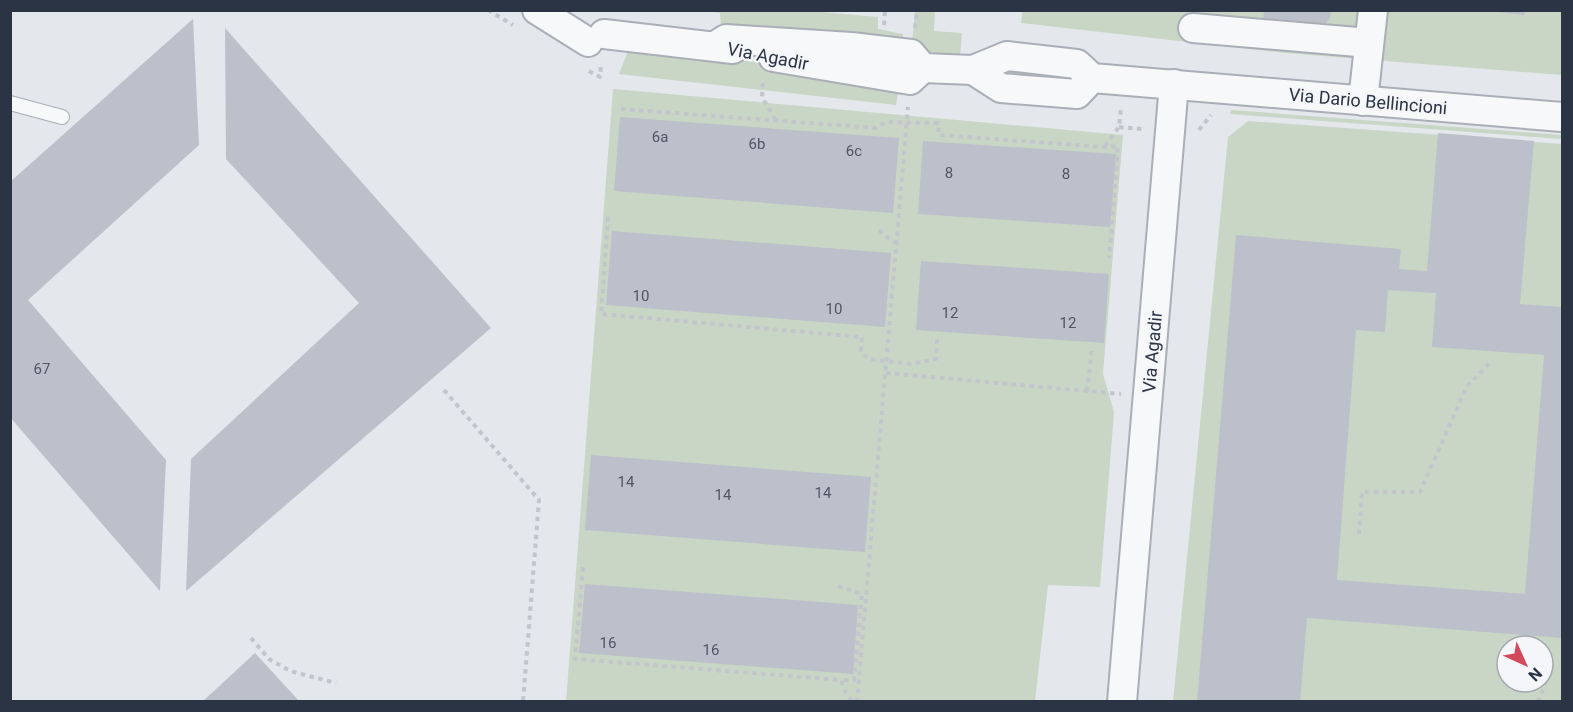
<svg xmlns="http://www.w3.org/2000/svg" width="1573" height="712" font-family="Roboto,sans-serif">
  <style>
    .green { fill: #c9d6c5; fill-rule: evenodd }
    .building { fill: #bbc0ca; fill-rule: evenodd }
    .lines { fill: none; stroke-linecap: round; stroke-linejoin: round }
    .service-casing { stroke: #a9aeb7; stroke-width: 16 }
    .minor-casing { stroke: #a9aeb7; stroke-width: 32 }
    .path { stroke: #c2c5cb; stroke-width: 4; stroke-dasharray: 4.5 4.5; stroke-linecap: butt }
    .service { stroke: #f7f8fa; stroke-width: 14 }
    .minor { stroke: #f7f8fa; stroke-width: 28 }
    .labels { text-anchor: middle; dominant-baseline: central; stroke-width: 4.5; stroke-linejoin: round; paint-order: stroke }
    .number-label { font-size: 15px; fill: #4f5766 }
    .street-label { font-size: 18px; fill: #2b3445; stroke: #f4f6f9 }
  </style>
  <rect width="100%" height="100%" fill="#e4e7ec"/>
  <g class="green">
    <polygon points="799,10 878,17 878,29 903,34 903,40 721,26 720,13 703,11"/>
    <polygon points="1023,10 1562,11 1562,75 1286,53 1021,23"/>
    <polygon points="915,11 935,11 934,31 962,33 960,58 911,54"/>
    <polygon points="628,51 758,62 899,87 896,105 619,74"/>
    <polygon points="993,67 1068,74 1065,77 1056,79 994,77"/>
    <polygon points="613,89 1123,135 1103,374 1114,412 1100,587 1048,585 1035,701 566,702"/>
    <polygon points="1231,110 1562,135 1562,139 1230,114"/>
    <path d="M1248 121 1562 144V701L1173 702 1228 137ZM1507 646H1543V682H1507Z"/>
  </g>
  <g class="building">
    <polygon points="1264,10 1331,10 1330,18 1325,24 1305,22 1301,31 1263,24"/>
    <polygon points="1498,10 1526,10 1524,15 1498,12"/>
    <polygon points="193,19 199,145 28,300 166,460 160,591 10,417 10,182"/>
    <polygon points="225,28 491,328 186,591 191,459 359,303 226,159"/>
    <polygon points="620,117 899,138 893,213 614,191"/>
    <path d="M1438 133 1534 141 1520 304 1562 307V638L1307 618 1300 702H1197L1236 235 1401 249 1399 269 1427 271ZM1388 290 1436 293 1432 347 1544 355 1525 594 1337 580 1356 330 1385 332Z"/>
    <polygon points="923,141 1116,154 1110,227 918,214"/>
    <polygon points="612,231 891,253 885,327 606,305"/>
    <polygon points="921,261 1109,274 1104,343 916,330"/>
    <polygon points="591,455 871,477 865,552 585,530"/>
    <polygon points="585,584 858,605 853,674 579,653"/>
    <polygon points="255,653 300,702 202,702"/>
  </g>
  <g class="lines">
    <defs>
      <polyline id="service" points="10,103 62,117"/>
      <g id="minor">
        <polyline points="537,10 588,42"/>
        <polyline points="1193,28 1369,43"/>
        <polyline points="604,34 733,49"/>
        <polyline points="715,46 726,39 851,47 911,54 923,68 973,70 1007,56 1077,64 1092,78 1562,117"/>
        <polyline points="773,57 910,80 923,68"/>
        <polyline points="973,70 1001,88 1077,94 1092,78"/>
        <polyline points="1363,101 1373,10"/>
        <polyline points="1122,702 1174,84"/>
      </g>
    </defs>
    <use href="#service" class="service-casing"/>
    <use href="#minor" class="minor-casing"/>
    <g class="path">
      <polyline points="488,10 513,25"/>
      <polyline points="884,25 885,10"/>
      <polyline points="915,28 917,10"/>
      <polyline points="589,71 600,77 601,65"/>
      <polyline points="763,83 762,97 776,121"/>
      <polyline points="621,109 876,128 886,122 938,123 939,135 1104,147 1118,146 1109,258"/>
      <polyline points="1119,127 1142,129"/>
      <polyline points="1199,130 1211,115"/>
      <polyline points="1105,146 1119,127 1121,108"/>
      <polyline points="608,217 601,314 862,337 861,351 868,359 911,364 936,359 937,338"/>
      <polyline points="879,230 890,240 897,243"/>
      <polyline points="886,373 1121,394"/>
      <polyline points="444,390 539,500 523,702"/>
      <polyline points="1087,391 1092,348"/>
      <polyline points="1359,534 1362,492 1420,492 1467,386 1489,364"/>
      <polyline points="583,567 575,659 841,680 846,693 853,702"/>
      <polyline points="838,586 862,594 854,680 841,680"/>
      <polyline points="251,638 269,659 290,671 336,683"/>
      <polyline points="857,702 908,107"/>
      <path d="M1538 702C1546 684 1550 670 1548 650"/>
    </g>
    <use href="#service" class="service"/>
    <use href="#minor" class="minor"/>
  </g>
  <g class="labels">
    <g class="number-label">
      <text x="660" y="137">6a</text>
      <text x="757" y="144">6b</text>
      <text x="854" y="151">6c</text>
      <text x="949" y="173">8</text>
      <text x="1066" y="174">8</text>
      <text x="641" y="296">10</text>
      <text x="834" y="309">10</text>
      <text x="950" y="313">12</text>
      <text x="1068" y="323">12</text>
      <text x="42" y="369">67</text>
      <text x="626" y="482">14</text>
      <text x="823" y="493">14</text>
      <text x="723" y="495">14</text>
      <text x="608" y="643">16</text>
      <text x="711" y="650">16</text>
    </g>
    <g class="street-label">
      <text transform="translate(768 56) rotate(11)">Via Agadir</text>
      <text transform="translate(1368 101) rotate(5)">Via Dario Bellincioni</text>
      <text transform="translate(1152 352) rotate(-85)">Via Agadir</text>
    </g>
  </g>
  <rect width="1573" height="712" fill="none" stroke="#2b3445" stroke-width="24"/>
  <g transform="translate(1525 664) rotate(135)"><circle r="28" fill="#f4f6f9" stroke="#a4a8b1" stroke-width="1.5"/>
  <path d="M0-4.5L10 22L0 15L-10 22Z" fill="#d1495b"/>
  <text y="-9" font-size="16" font-weight="bold" text-anchor="middle" fill="#2b3445">N</text>
  </g>
</svg>
